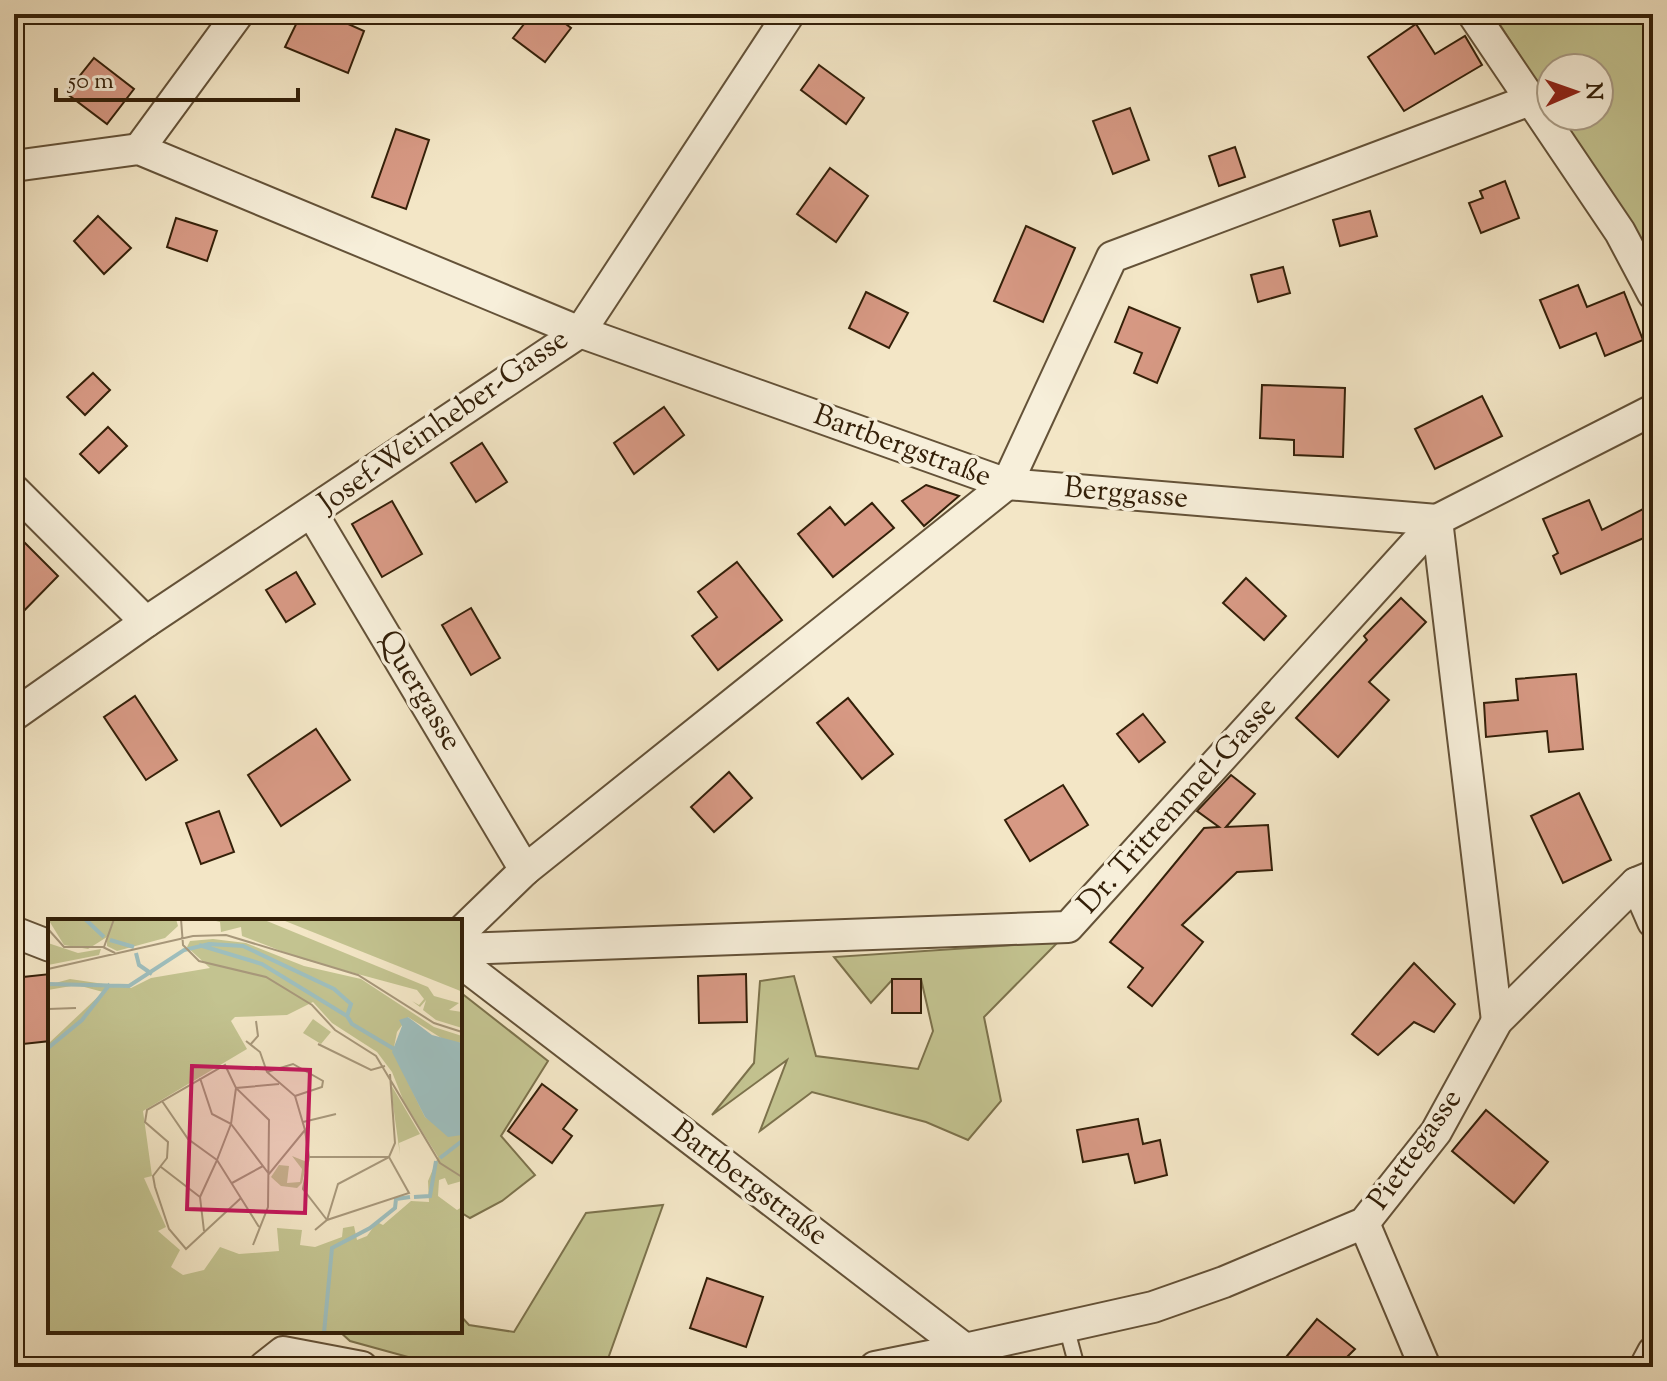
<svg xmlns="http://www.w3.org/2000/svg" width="1667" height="1381" font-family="'Sorts Mill Goudy',serif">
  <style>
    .green { fill: #c3c390; stroke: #7c724c; stroke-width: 2 }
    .building { fill: #d79984; stroke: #342009; stroke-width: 2 }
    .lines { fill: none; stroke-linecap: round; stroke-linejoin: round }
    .service-casing { stroke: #645238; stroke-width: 18 }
    .minor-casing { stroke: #645238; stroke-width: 34 }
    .service { stroke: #f7efda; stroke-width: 14 }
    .minor { stroke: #f7efda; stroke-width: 30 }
    .labels { text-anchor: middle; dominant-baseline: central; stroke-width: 7; stroke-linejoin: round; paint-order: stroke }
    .street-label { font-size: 30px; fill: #342009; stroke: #f7efda }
    .inset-river { fill: none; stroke: #9ebebd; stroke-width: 4 }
    .inset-road { fill: none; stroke: #a7977a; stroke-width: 2 }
    .view { fill: #c2185b; fill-opacity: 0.15; stroke: #c2185b; stroke-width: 4 }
    .inset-edge { fill: none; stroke: #342009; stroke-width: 4 }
  </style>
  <rect width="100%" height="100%" fill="#f3e6c6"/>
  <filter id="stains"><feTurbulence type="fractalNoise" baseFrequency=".0025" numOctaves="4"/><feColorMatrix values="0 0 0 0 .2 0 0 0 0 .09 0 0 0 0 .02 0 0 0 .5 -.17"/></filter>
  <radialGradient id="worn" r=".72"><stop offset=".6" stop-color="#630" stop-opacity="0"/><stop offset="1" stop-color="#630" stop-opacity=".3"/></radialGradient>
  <g class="green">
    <polygon points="1493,14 1653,14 1653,261 1559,116 1599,116 1599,68 1551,68 1551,104"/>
    <polygon points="1058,942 984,1017 1001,1101 968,1140 926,1122 812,1092 760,1131 787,1060 712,1115 754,1063 760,981 794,976 816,1056 918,1069 933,1031 921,979 892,980 871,1003 834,957"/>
    <polygon points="460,992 548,1061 501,1136 535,1175 502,1201 470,1218 460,1212"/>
    <polygon points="663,1205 605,1367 453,1367 437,1365 350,1341 339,1331 460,1331 460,1315 469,1325 514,1332 586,1213"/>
  </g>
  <g class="building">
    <polygon points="301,14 351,14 348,24 364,31 348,73 285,47"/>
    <polygon points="532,14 553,14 571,28 545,62 513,38"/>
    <polygon points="1416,24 1435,54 1465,36 1482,65 1404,111 1368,57"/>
    <polygon points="94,58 134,89 107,124 66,93"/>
    <polygon points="819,65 864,98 846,124 801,90"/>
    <polygon points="1130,108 1149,160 1113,174 1093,121"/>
    <polygon points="396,129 429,140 406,209 372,197"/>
    <polygon points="1235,147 1245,177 1219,186 1209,156"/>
    <polygon points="830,168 868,196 836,242 797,214"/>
    <polygon points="1505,181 1519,218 1481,233 1469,203 1483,198 1480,191"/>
    <polygon points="1370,211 1377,236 1340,246 1333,220"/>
    <polygon points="98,216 131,248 104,274 74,241"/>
    <polygon points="176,218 217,231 207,261 167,247"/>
    <polygon points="1026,226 1075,248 1043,322 994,301"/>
    <polygon points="1283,267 1290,293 1258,302 1251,275"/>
    <polygon points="1578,285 1587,307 1624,292 1643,340 1605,356 1596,333 1560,348 1540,300"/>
    <polygon points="866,292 908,313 889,348 849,328"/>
    <polygon points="1129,307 1180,328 1157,383 1134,373 1142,353 1115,342"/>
    <polygon points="93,373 110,390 85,415 67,397"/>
    <polygon points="1262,385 1345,388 1343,457 1294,455 1294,440 1260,438"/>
    <polygon points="1482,396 1502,436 1435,469 1415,429"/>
    <polygon points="664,407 684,435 634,474 614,443"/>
    <polygon points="108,427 127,446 99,473 80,454"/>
    <polygon points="482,443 507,482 476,502 451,463"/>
    <polygon points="926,485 959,496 924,526 902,501"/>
    <polygon points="1589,500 1602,530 1653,504 1653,534 1561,574 1553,556 1558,553 1543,519"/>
    <polygon points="392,501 422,554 382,577 352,524"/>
    <polygon points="872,503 894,528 833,577 798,534 830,507 845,525"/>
    <polygon points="14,532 58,576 14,621"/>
    <polygon points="737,562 782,620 718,670 692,636 717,617 698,592"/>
    <polygon points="296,572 315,604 286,622 266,590"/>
    <polygon points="1246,578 1286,616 1264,640 1223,603"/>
    <polygon points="1401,598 1426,622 1369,682 1389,700 1338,757 1296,718 1367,640 1364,636"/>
    <polygon points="471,608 500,658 471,675 442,625"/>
    <polygon points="1576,674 1583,749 1549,752 1547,731 1486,737 1484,703 1518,700 1516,679"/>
    <polygon points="135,696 177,760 146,780 104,717"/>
    <polygon points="848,698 893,754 862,779 817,723"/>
    <polygon points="1143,714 1165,742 1139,762 1117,734"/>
    <polygon points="316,729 350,780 281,826 248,775"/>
    <polygon points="729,772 752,798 714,832 691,807"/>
    <polygon points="1231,775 1255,794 1226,827 1268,825 1272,870 1237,872 1182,925 1203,942 1152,1006 1128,987 1143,968 1110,942 1204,828 1219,827 1197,811"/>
    <polygon points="1063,785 1088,825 1030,861 1005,820"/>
    <polygon points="1579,793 1611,860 1563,883 1531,816"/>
    <polygon points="219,811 234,852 201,864 186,823"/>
    <polygon points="1414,963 1455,1004 1434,1032 1414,1022 1378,1055 1352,1034"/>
    <polygon points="50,974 50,1041 14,1045 14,978"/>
    <polygon points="746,974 747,1022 699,1023 698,976"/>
    <rect x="892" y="979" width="29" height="34"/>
    <polygon points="542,1084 577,1110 563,1129 572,1136 552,1163 508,1131"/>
    <polygon points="1486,1110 1548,1162 1514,1203 1452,1151"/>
    <polygon points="1138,1119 1143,1144 1160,1140 1167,1175 1135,1183 1128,1154 1083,1162 1077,1130"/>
    <polygon points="707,1278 763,1297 746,1347 690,1328"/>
    <polygon points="1317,1319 1355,1349 1337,1367 1278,1367"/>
  </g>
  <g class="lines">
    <defs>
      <polyline id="service" points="1066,1326 1077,1367"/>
      <g id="minor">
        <polyline points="1473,14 1620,232 1653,294"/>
        <polyline points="139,149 238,14"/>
        <polyline points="14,166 139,149 580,332 146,622 14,715"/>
        <polyline points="14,490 146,622"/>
        <polyline points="312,513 525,870"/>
        <polyline points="1636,883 1653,922"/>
        <polyline points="14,932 50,946"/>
        <polyline points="460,933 525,870 1007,484 580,332 789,14"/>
        <polyline points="460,949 1068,927 1437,520 1653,410"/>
        <polyline points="460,962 965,1349 875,1367"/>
        <polyline points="1497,1021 1437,520 1007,484 1112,257 1530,100"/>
        <polyline points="1364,1223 1425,1367"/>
        <polyline points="965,1349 1153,1307 1224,1282 1364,1223 1436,1132 1497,1021 1636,883 1653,876"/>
        <polyline points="264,1367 283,1352 362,1367"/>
        <polyline points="1645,1367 1653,1352"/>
      </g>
    </defs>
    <use href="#service" class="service-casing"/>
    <use href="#minor" class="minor-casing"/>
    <use href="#service" class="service"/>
    <use href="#minor" class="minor"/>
  </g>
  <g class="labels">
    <g class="street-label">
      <text transform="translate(444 422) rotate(-35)">Josef-Weinheber-Gasse</text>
      <text transform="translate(902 447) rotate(20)">Bartbergstraße</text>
      <text transform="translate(1126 494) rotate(5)">Berggasse</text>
      <text transform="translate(419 691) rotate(59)">Quergasse</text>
      <text transform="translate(1178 806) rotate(-48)">Dr. Tritremmel-Gasse</text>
      <text transform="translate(1416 1150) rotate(-55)">Piettegasse</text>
      <text transform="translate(749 1184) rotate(37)">Bartbergstraße</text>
    </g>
  </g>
  <g transform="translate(48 919)">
    <rect width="414" height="414" fill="#f3e6c6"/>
    <path d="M0 0H128L130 7 117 19 69 32 59 27V18L40 30 16 26ZM160 0H214L380 68 386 77 411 84 401 91 414 93V109L388 101 375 91 378 81 372 88 364 82 371 86 376 80 369 71 254 40 194 17 193 8 173 13 172 3ZM232 0H414V73L410 71ZM165 20 198 24 256 47 313 60 386 108 414 117V124L398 122 360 98 349 113 345 133 377 198 398 213 414 216V262L400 266 397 259 391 261 390 277 409 291 414 288V414H0V125L55 73 29 66 0 71V66L22 60 83 69 103 59 162 49 139 28 142 22ZM265 83 284 104 329 133 344 153 356 183 390 238 380 262 381 283 363 282 335 306 329 303 319 317 309 321 306 307 295 309 294 318 267 328 252 326 254 311 229 309 231 332 191 335 172 328 156 351 135 356 123 348 132 331 110 312 118 308 96 259 104 257 95 192 199 130 183 102 187 98 239 96ZM0 24 30 34 53 30 51 36 0 46ZM265 100 283 113 273 125 255 114ZM342 164 372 215 351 224 352 236ZM244 237 259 243 254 264 249 269 233 267 223 258 231 246 241 247 239 264 252 263 254 250Z" fill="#c3c390" fill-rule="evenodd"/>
    <path d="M360 98 384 116 414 124V216L400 218 377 198 344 133 354 107 351 101Z" fill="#9ebebd"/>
    <path class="inset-river" d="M37 0 56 18M62 21 86 28M151 26 214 45 299 97M88 34 91 46 104 55M0 65 81 67 136 31 161 25 195 27 286 70 303 85 299 97 304 105 351 133M0 129 34 101 62 65M392 239 414 222M366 278 382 277 388 242M276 414 284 329 322 309 347 289 348 280 362 278"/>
    <path class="inset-road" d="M133 0 135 26 151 42 218 58 264 86 287 111 328 137 392 244 414 258M0 10 16 28H55L67 34M56 28 66 0M0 50 145 17 178 16 310 56 386 104 414 113M0 90 28 89M198 122 212 133 219 153 247 177 257 211M270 125 323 151 337 147M202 126 210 117 208 102M219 153 245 145 275 162 274 168 247 177M152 159 164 195 183 205 188 169 231 165M114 182 140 220 169 241 183 205 221 255 257 211 261 238H341L347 224 342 155M255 203 288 195M261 238 255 270 279 301M113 248 152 278M184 264 215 247M193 279 138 330 121 310 107 268 105 257 119 239 120 223 97 203 99 191 177 146 188 169 221 201 220 288 205 326M267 311 279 301 361 274 341 238 290 265 279 301M156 312 152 278 169 241 211 308"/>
    <path class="view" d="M144 147 262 151 257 294 139 290Z"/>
    <rect width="414" height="414" class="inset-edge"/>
  </g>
  <rect width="1667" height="1381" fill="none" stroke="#f3e6c6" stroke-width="48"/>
  <rect x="16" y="16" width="1635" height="1349" fill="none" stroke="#342009" stroke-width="4"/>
  <rect x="24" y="24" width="1619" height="1333" fill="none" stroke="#342009" stroke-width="2"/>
  <g transform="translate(1575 92) rotate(88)"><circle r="38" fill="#f7efda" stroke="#a99c86" stroke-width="2"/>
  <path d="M0-6L14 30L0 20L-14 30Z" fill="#8f2418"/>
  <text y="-12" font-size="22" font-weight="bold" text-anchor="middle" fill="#342009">N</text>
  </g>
  <path d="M56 88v12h242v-12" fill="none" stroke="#342009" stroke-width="4"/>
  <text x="68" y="88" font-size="24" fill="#342009" stroke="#f7efda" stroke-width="6" paint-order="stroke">50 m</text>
  <rect width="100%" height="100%" filter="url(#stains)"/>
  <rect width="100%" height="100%" fill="url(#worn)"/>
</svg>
